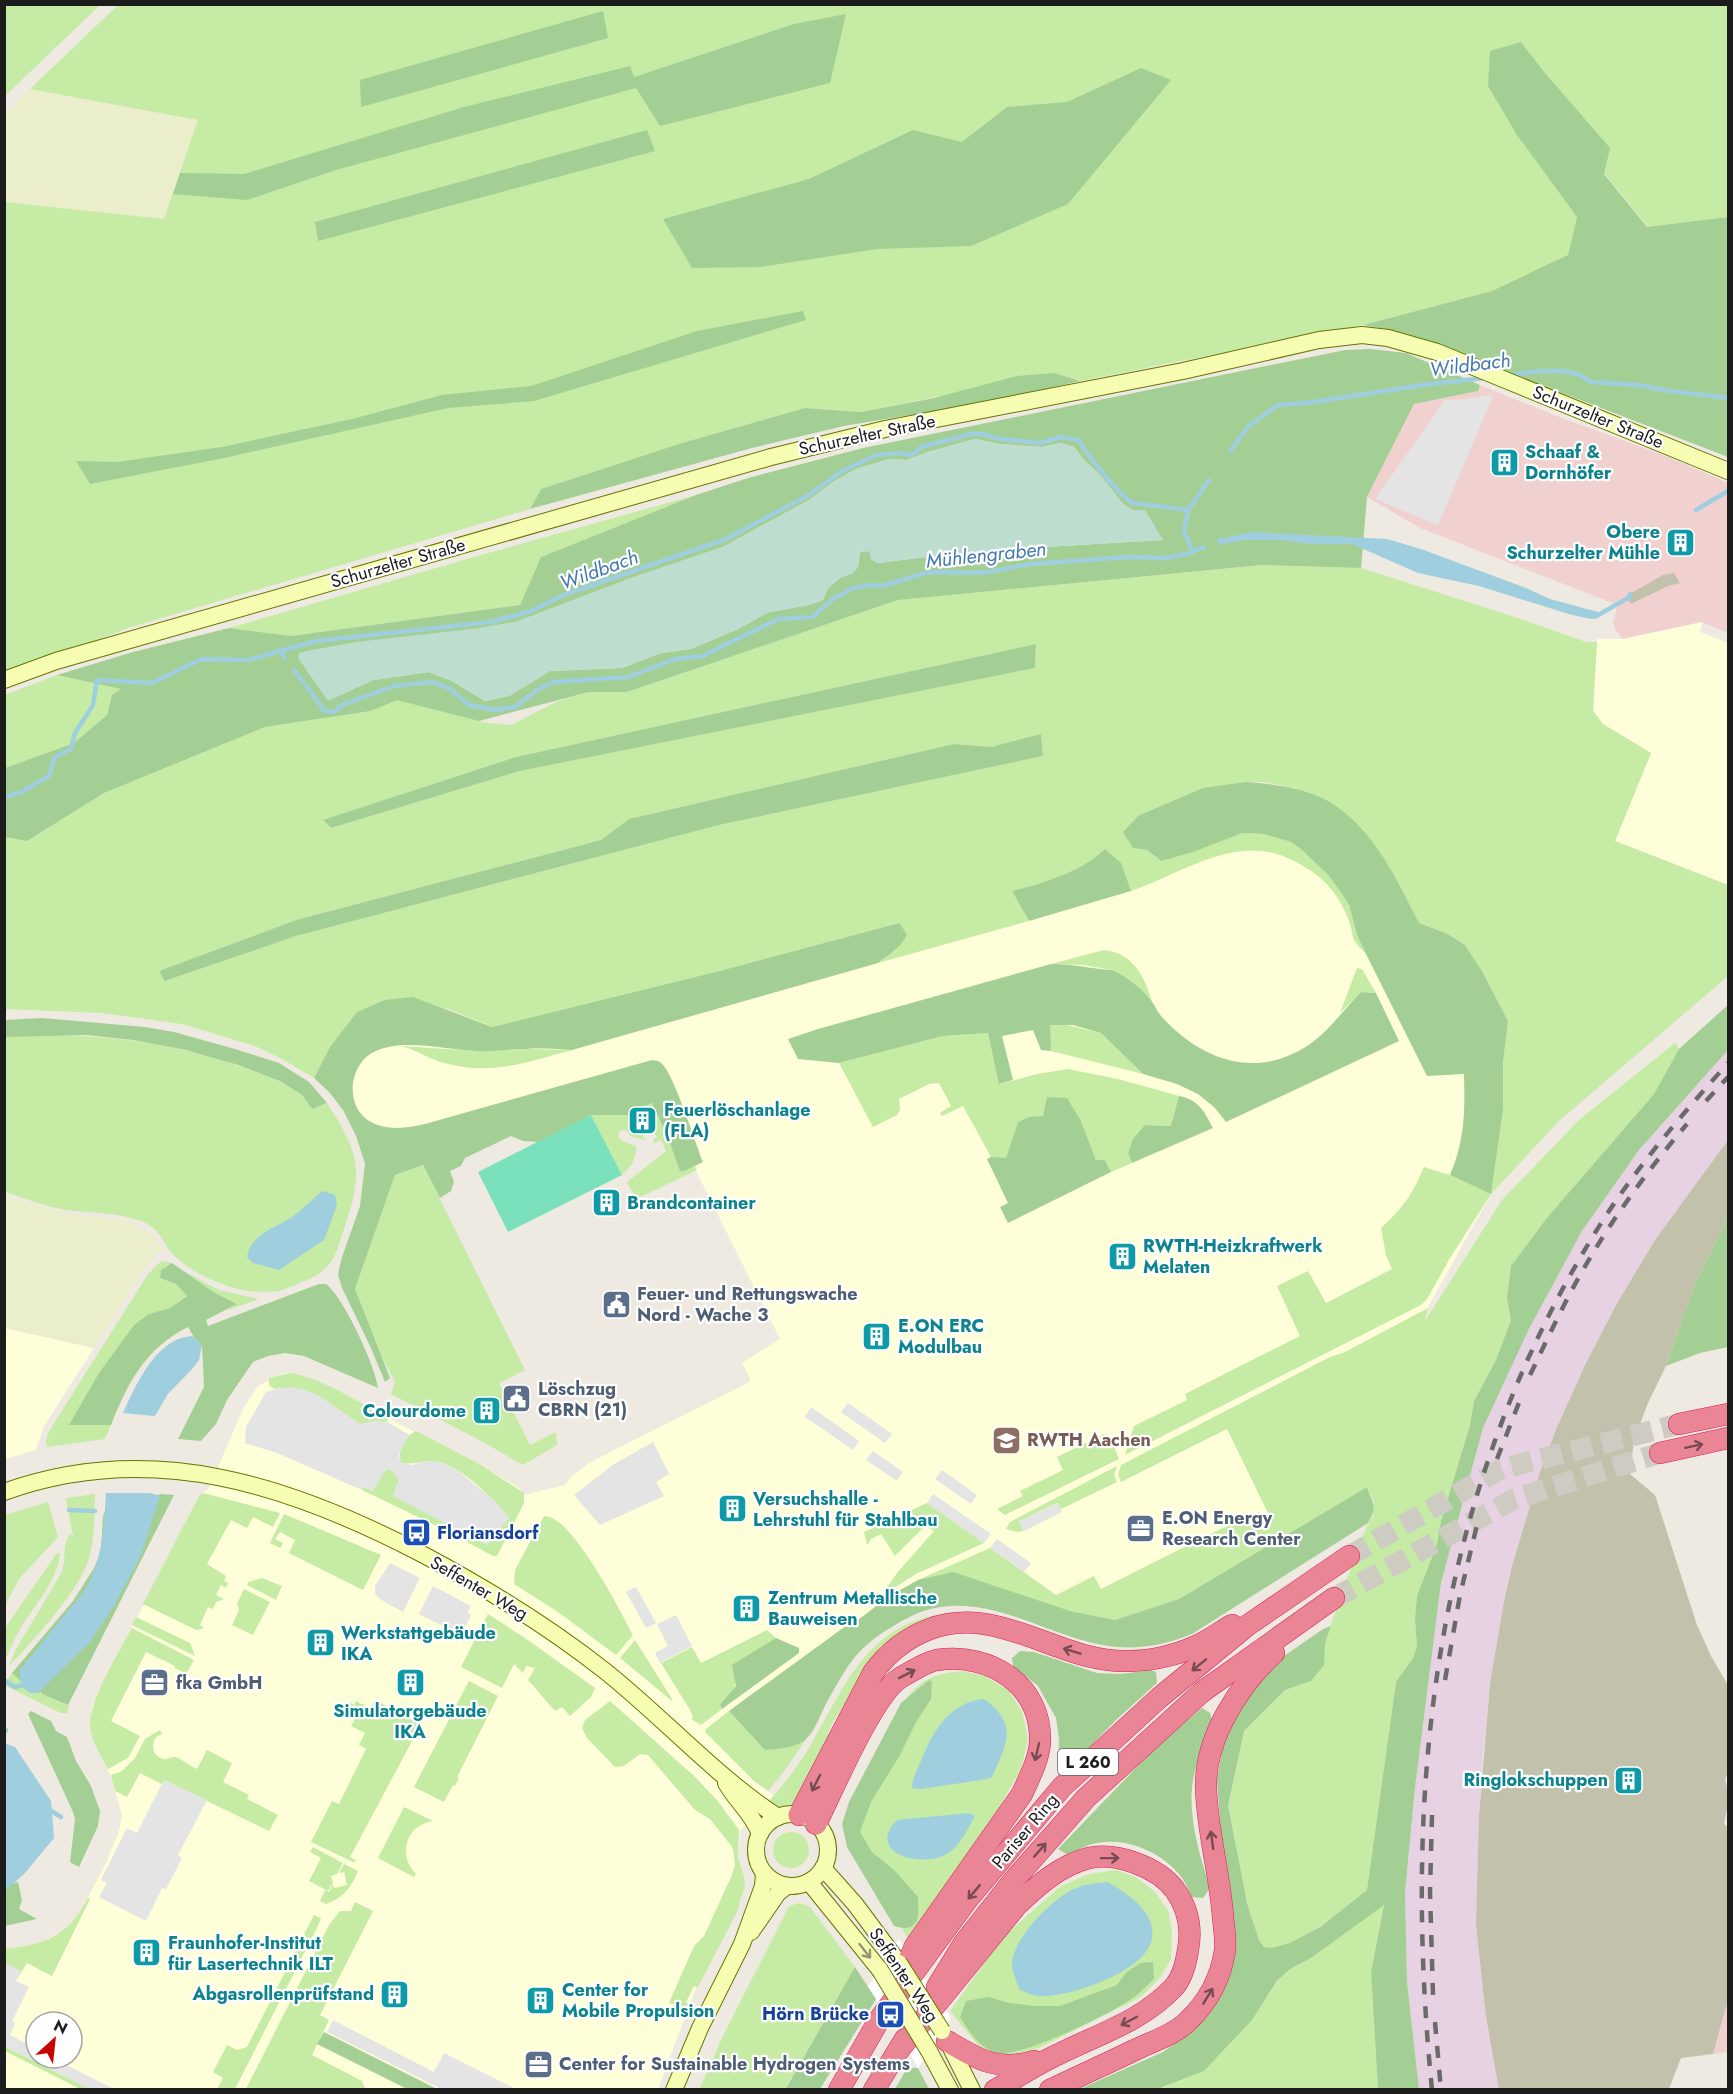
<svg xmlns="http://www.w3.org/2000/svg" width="1733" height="2094" font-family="Jost,sans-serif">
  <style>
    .commercial { fill: #f0d1cf }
    .industrial { fill: #e7d2e3 }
    .education { fill: #feffd9; fill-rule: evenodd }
    .construction { fill: #c2c2ac }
    .farmland { fill: #ebeecb }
    .grass { fill: #c5eba4; fill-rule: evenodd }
    .forest { fill: #a4cf94; fill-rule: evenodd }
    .wetland { fill: #bdddcf }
    .pitch { fill: #7be1bc }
    .parking { fill: #e4e4e4 }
    .water { fill: #9fcede }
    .pier { fill: #fff }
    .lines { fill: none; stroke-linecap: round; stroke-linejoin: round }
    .stream { stroke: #9fcede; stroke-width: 4.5 }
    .highway-tunnel { stroke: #cecbc3; stroke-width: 21; stroke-dasharray: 21 10; stroke-linecap: butt }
    .secondary-casing { stroke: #667501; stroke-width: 18 }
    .highway-casing { stroke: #dd1d5b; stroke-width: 22 }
    .secondary { stroke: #f6fcb1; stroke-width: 16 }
    .highway { stroke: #e98595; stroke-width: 21 }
    .rail { stroke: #6a6a6a; stroke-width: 4.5; stroke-dasharray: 12 12; stroke-linecap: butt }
    .secondary-bridge-casing { stroke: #667501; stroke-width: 18; stroke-linecap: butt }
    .secondary-bridge { stroke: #f6fcb1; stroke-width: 16 }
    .oneway { stroke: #784b52 }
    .oneway2 { stroke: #94976e }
    .labels { text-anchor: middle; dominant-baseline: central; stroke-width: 4.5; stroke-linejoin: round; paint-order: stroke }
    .shield { fill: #fff; stroke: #606060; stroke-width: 1.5 }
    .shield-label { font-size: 16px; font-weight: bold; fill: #1c1c1c }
    .street-label { font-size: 18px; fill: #1c1c1c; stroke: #fff }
    .culture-label { font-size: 18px; font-weight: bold; fill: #0d838f; stroke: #fff; text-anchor: start }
    .service-label { font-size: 18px; font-weight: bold; fill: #4e5e75; stroke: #fff; text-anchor: start }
    .education-label { font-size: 18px; font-weight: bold; fill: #785e54; stroke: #fff; text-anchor: start }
    .transit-label { font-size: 18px; font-weight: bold; fill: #164399; stroke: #fff; text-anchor: start }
    .water-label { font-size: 20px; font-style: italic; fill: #4578ae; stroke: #fff }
  </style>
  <rect width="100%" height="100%" fill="#eeeae1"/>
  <g class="commercial">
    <polygon points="1480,385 1554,415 1671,458 1728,483 1728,633 1702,622 1623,639 1616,631 1613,622 1617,608 1615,604 1420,528 1367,497 1414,404 1478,391"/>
    <polygon points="1728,2000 1728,2052 1713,2054"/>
  </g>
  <polygon class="industrial" points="1728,1050 1728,1140 1655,1240 1616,1305 1585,1365 1557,1427 1540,1472 1512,1566 1504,1601 1490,1683 1483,1757 1479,1816 1476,1926 1486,2017 1499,2089 1419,2090 1407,1982 1405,1893 1415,1788 1441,1583 1483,1428 1529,1329 1582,1231 1639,1150"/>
  <g class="education">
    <polygon points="1702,622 1700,632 1728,643 1728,885 1615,841 1651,753 1603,724 1593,711 1597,639 1623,639"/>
    <path d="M1279 785 1305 790 1322 798 1446 933 1491 1194 1428 1307 1424 1323 1367 1473 1115 1620 953 1572 878 1604 862 1617 843 1628 805 1659 751 1694 706 1729 754 1781 774 1796 740 1831 738 1858 711 1948 658 2089H5L4 1949 38 1944 63 1931 79 1914 106 1863 119 1831 122 1816 112 1779 92 1735 90 1727 92 1707 199 1496 209 1488 243 1409 258 1386 284 1373 306 1377 481 1465 520 1489 524 1495 565 1485 572 1476 589 1463 751 1381 742 1363 780 1339 650 1079 365 1164 356 1136 343 1110 329 1092 314 1078 322 1064ZM36 2022H72V2058H36Z"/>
    <polygon points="5,1328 94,1348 43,1428 36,1450 5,1459"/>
  </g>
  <g class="construction">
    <polygon points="1674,573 1680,583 1668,586 1631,604 1626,596 1663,575"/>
    <polygon points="1728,1140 1728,1217 1694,1286 1666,1366 1648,1403 1634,1440 1630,1474 1655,1495 1697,1625 1711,1656 1728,1685 1728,1772 1725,1779 1728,1791 1728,1805 1724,1824 1728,1827 1728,2000 1713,2054 1681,2058 1669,2089 1499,2090 1486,2017 1476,1926 1477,1884 1479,1816 1490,1683 1504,1601 1512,1566 1540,1472 1557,1427 1585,1365 1616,1305 1655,1240"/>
  </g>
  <g class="farmland">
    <polygon points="30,89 198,120 164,219 5,202 4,116"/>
    <polygon points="5,1196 63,1213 122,1220 134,1224 155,1238 163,1248 147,1264 94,1348 5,1328"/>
  </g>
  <g class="grass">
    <polygon points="5,4 100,4 100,5 5,96"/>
    <polygon points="118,5 1728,5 1728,217 1648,227 1604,173 1545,73 1521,42 1577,217 1568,256 1492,291 1363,325 1080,381 1055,373 861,412 805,408 682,443 541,489 530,509 128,628 5,675 5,202 164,219 198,120 30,89"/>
    <polygon points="696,495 541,557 520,605 291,636 229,628 474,557"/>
    <path d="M1263 565 1361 568 1512 616 1586 642H1597L1593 711 1603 724 1651 753 1615 841 1728 885V976L1559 1121 1491 1194 1450 1258 1427 1299 1421 1305 1125 1455 1134 1426 1187 1400 1185 1394 1300 1336 1277 1286 1308 1271 1326 1303 1392 1269 1386 1255 1381 1228C1404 1207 1412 1195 1424 1167L1450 1175 1491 1193 1503 1110V1063L1508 1021 1482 971 1465 945 1446 933 1419 923C1390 864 1357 802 1289 787 1277 784 1260 781 1248 782 1239 783 1228 793 1220 797 1191 814 1162 831 1133 848L1147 850 1161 861 1241 833 1263 834 1291 842 1302 850 1329 876 1340 891 1349 905 1357 935 1366 954C1362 950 1357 945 1354 940 1352 936 1352 931 1351 927 1347 913 1340 901 1332 890 1322 878 1310 869 1296 862 1239 830 1184 873 1131 891L1126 880 1105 850C1081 873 1044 882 1013 891L1029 921 878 963 896 950 899 923 723 970 492 1027 449 1009 383 1000 357 1012 330 1047 314 1078 284 1060 255 1046 182 1024 102 1013 5 1009 4 837 27 841 104 793 265 727 371 711 397 700 432 703 481 722 511 725 558 701 589 692H627L898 600ZM1036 644 1035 668 520 771 331 828 324 820 516 757ZM1041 735 1043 756 719 825 296 936 166 981 159 971 296 920 601 840 629 819 954 744 991 747Z"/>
    <polygon points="57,675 122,689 112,695 107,715 74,743 5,768 5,695"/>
    <path d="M1104 950C1133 953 1144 976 1152 1001L1128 979 1112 970 1083 965 1051 964Z"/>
    <polygon points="1357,968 1362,969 1376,993 1361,992 1340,1013"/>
    <polygon points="1063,1024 1101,1033 1143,1074 1051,1051 1049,1025"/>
    <path d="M988 1033 1000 1084 1037 1074 1068 1069 1118 1079 1179 1096 1172 1126 1145 1125 1128 1153 1132 1163 1111 1172 1105 1160H1096L1081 1121C1059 1118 1039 1113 1018 1122L1006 1159 991 1157 963 1106 942 1116 940 1113 951 1106 939 1083 929 1084 899 1099 900 1110 897 1115 873 1127 839 1063 943 1036Z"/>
    <path d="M42 1035C115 1035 187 1045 255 1072 271 1078 287 1083 300 1094 305 1098 308 1104 312 1109L327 1103C359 1152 364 1170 345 1226 340 1240 337 1257 326 1268 319 1275 308 1280 299 1283 292 1286 285 1290 277 1291 244 1296 205 1281 179 1260 161 1246 164 1228 138 1220 115 1212 90 1213 66 1210 45 1207 25 1198 5 1192V1037Z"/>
    <path d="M1675 1043 1679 1049 1654 1094 1546 1219 1511 1266 1507 1298 1511 1320 1496 1360 1474 1401 1470 1425 1441 1521 1437 1544 1417 1596 1415 1619 1417 1645 1413 1658 1396 1682 1367 1890C1350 1904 1286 1957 1265 1947 1263 1946 1260 1942 1259 1940L1241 1882 1228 1806 1244 1731 1285 1690 1311 1681 1362 1537 1373 1515 1374 1502 1367 1487 1179 1599 1115 1620 918 1580 990 1548 1056 1595 1094 1576 1101 1589 1214 1532 1260 1512 1263 1517 1269 1515 1227 1429 1121 1482 1118 1475 1121 1465 1330 1357 1345 1352 1428 1308 1425 1321 1502 1200 1579 1120Z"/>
    <path d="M401 1046 476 1051 529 1049 572 1050C528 1062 491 1076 444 1063 429 1059 417 1050 401 1046Z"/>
    <polygon points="652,1103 668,1138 680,1171 695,1166 697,1170 636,1199 627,1182 666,1151 661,1140 654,1143 653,1140 657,1137 651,1126 654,1124 645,1106"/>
    <polygon points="591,1115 632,1115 645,1140 630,1136 629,1132 624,1130 619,1132 618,1137 621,1140 637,1147 633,1163 622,1175"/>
    <polygon points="423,1165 525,1370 499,1383 530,1445 556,1432 557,1445 523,1465 483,1442 391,1394 395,1382 375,1344 355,1289 395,1175"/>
    <polygon points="161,1261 172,1263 161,1270 160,1278 176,1284 187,1295 170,1308 149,1314 70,1424 111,1425 105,1439 47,1447 46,1441 48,1433 148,1274"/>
    <polygon points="180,1269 219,1290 259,1299 228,1310 236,1304 215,1293"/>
    <path d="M290 1373C323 1378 359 1403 388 1418L387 1422 374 1421 360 1425C333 1406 309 1383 274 1389L269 1385V1378Z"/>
    <path d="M416 1431 481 1465 524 1493V1503L497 1556H493L441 1528 362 1490 363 1487 373 1491 383 1473 387 1469 392 1470 399 1480 393 1496 441 1520 509 1518C493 1499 463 1467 438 1462 425 1459 414 1465 401 1463 397 1450 404 1437 416 1431Z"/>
    <polygon points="1104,1434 1107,1438 1110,1436 1119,1459 1005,1515 997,1509 1023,1496 1020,1491 1063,1470 1057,1457"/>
    <polygon points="1117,1466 1114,1475 1117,1482 1061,1509 1057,1503 1019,1521 1024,1531 1017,1532 1006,1529 1010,1522"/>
    <polygon points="203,1493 280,1513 273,1527 253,1517 247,1528 231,1520 207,1564 226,1576 224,1581 228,1583 226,1588 221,1585 216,1595 224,1599 216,1602 213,1609 208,1607 200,1625 203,1627 203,1629 196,1630 143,1604 199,1496"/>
    <path d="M95 1494C94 1515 95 1538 89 1558 81 1589 32 1642 9 1666L15 1651 62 1572C67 1557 61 1546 71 1533L72 1537 73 1536 66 1498Z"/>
    <polygon points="48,1502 58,1537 19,1579 5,1606 5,1515"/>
    <polygon points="927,1503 984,1543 916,1574 881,1596 897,1573 934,1531 925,1526 895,1556 881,1534 871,1539 867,1545 864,1532"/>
    <polygon points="284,1514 381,1555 363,1590 289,1553 295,1540 280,1532 275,1539 283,1543 280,1548 270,1543"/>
    <path d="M544 1516C571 1514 621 1612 633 1635L616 1655 558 1612 514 1584 515 1570Z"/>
    <path d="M57 1553H60C58 1581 34 1605 20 1629 14 1639 10 1650 5 1660V1628Z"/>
    <polygon points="262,1578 282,1586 276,1600 247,1585 249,1582"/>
    <polygon points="244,1589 270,1602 253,1635 232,1625 239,1610 237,1604"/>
    <path d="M956 1612 979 1616 865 1669 831 1726 821 1756 793 1807 780 1809 767 1803C782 1787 797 1768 809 1748 847 1683 868 1619 956 1612Z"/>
    <polygon points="488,1614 525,1638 595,1688 591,1697 570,1716 562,1707 555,1711 528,1680 535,1668 526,1666 523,1673 514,1664 502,1688 461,1667"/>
    <polygon points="136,1617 190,1643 195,1656 132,1625"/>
    <path d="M132 1628 194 1660 186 1674 175 1668V1666L146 1652 111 1721 140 1736 128 1758 108 1769C101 1756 91 1741 90 1726 89 1700 119 1652 132 1628Z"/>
    <path d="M767 1630 776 1638 760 1648 736 1680C737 1691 725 1695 720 1704L722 1709 701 1725 691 1719 693 1717 690 1710 661 1663 692 1647 701 1663Z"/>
    <polygon points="635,1640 672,1699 672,1701 620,1658"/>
    <path d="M961 1671 985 1676 1008 1690 1022 1711 1028 1739 1021 1769 994 1817 909 1940 846 1841 902 1704C921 1679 930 1675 961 1671Z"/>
    <polygon points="12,1673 29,1689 41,1692 42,1694 69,1706 67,1713 61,1713 6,1686 4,1683 15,1688 21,1685 20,1683 15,1685 6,1681"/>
    <polygon points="469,1681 498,1696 457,1777 459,1778 455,1786 453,1785 444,1802 414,1787"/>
    <polygon points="375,1700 416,1722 418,1720 419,1728 350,1857 357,1861 353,1862 311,1842 332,1801 339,1804 366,1749 359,1745 365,1733 351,1726 357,1715 346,1709 349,1702 354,1705 356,1701 370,1708"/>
    <polygon points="610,1701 693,1775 717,1800 739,1830 738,1858 744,1877 745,1888 740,1900 738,1910 698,1987 694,1986 686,2002 690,2004 689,2006 684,2007 669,2003 694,1946 704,1936 732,1875 735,1865 733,1848 710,1819 695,1810 648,1755 640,1754 624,1766 615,1767 587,1738 582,1728 585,1720"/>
    <polygon points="729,1711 765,1750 789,1747 807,1738 785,1770 768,1791 754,1781 705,1732 706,1729"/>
    <path d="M160 1730 162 1734 156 1737C150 1746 153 1758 165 1759 168 1759 171 1757 175 1757 182 1759 191 1766 197 1769L207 1750 232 1763 223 1782 249 1795 247 1799 278 1815 269 1831 164 1780 162 1784 140 1773 127 1797 115 1791 111 1775 122 1771 135 1758 145 1739Z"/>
    <path d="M404 1807 433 1821C406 1825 397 1855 416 1874L414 1877 378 1858Z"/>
    <circle cx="791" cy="1850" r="18"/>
    <polygon points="313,1847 343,1863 337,1874 331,1876 333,1883 328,1891 309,1881 321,1858 310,1852"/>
    <path d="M344 1864 358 1871C351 1888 343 1898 326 1904L320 1901 325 1890 329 1892 333 1884 334 1888 347 1885 344 1872 339 1873Z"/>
    <polygon points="1116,1870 1136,1877 1155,1892 1168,1910 1172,1931 1171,1959 1160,1978 1141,1997 1035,2050 999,2056 977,2044 950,2011 1004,1936 1061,1886 1089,1874"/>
    <path d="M88 1898 90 1899 52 1976 27 1963 16 1981 20 1971 5 1963 4 1949C47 1944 67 1937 88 1898Z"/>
    <polygon points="355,1902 373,1911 320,2015 329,2020 312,2055 362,2081 365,2089 246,2089 329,1925 340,1911 351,1911"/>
    <polygon points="800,1903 810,1907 855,1967 785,2089 699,2090 723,2036 789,1906"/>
    <polygon points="1384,1904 1371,1972 1378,2089 1158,2090 1204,2071 1252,2020 1277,1982 1290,1969 1311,1958"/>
    <polygon points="314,1915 321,1918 317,1928 235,2089 217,2089 223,2078 213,2072 227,2045 237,2050 247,2047"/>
    <polygon points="4,2046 90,2089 80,2089 5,2051"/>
  </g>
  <g class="forest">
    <polygon points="603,11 608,38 361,107 360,80"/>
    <polygon points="846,14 830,83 660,126 636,88 336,170 247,200 173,194 180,173 244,174 464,107 630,66 634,77 794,24"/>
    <polygon points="1521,42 1545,73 1610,148 1604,174 1647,227 1728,217 1728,457 1451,350 1390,330 1363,325 1492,291 1568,255 1577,217 1517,135 1488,86 1490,51"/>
    <polygon points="1141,68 1171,80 1068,204 971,246 877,249 760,267 692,268 663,219 809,179 913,130 962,142 1007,107 1067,102"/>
    <polygon points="647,130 655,151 318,241 315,222"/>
    <polygon points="803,311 806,320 534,401 448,408 224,458 90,484 76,461 117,462 222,447 352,419 442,395 531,386 697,331"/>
    <path d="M1370 349 1406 353 1480 385 1478 391 1414 404 1367 497 1361 568 1262 565 898 600 627 692H589L479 721 397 700 371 711 265 727 104 793 27 841 5 837V768L74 743 107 715 112 695 121 689 57 675 133 652 229 628 291 636 520 605 541 557 696 495 748 478 863 448 1345 350ZM975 439 1000 444 1042 447 1060 443 1074 447 1085 461 1099 474 1124 505 1133 510 1163 540 1028 548 975 557 918 558 878 563 871 559 870 551 860 552 858 567 853 573 840 578 828 588 823 600 809 605 769 612 738 629 691 649 661 653 622 668 550 671 509 696 485 701 452 681 429 672 373 680 328 701 480 628 516 622 634 577 723 547 809 500 833 482 856 469 889 459 907 460 928 452Z"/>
    <polygon points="1055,373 1080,381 993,401 844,426 752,448 530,509 541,489 682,443 805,408 861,412 934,398 1017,376"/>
    <polygon points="1036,644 1035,668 520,771 331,828 323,820 516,757"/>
    <polygon points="1041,734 1043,756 719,825 296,936 165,981 159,971 296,920 601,840 629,819 954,744 991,747"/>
    <path d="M1246 782C1272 784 1298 787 1322 798 1369 820 1397 879 1419 923L1446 933 1465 945 1482 971 1508 1021 1503 1063V1110L1491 1194 1450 1175C1465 1140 1465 1112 1464 1074L1427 1076 1366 954 1357 935 1349 905 1340 891 1329 876 1302 850 1291 842 1263 834 1242 833 1193 852 1161 861 1147 850 1133 848 1123 832 1138 816 1203 788Z"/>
    <path d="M1105 849 1121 863 1131 891 1029 921 1012 891C1043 883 1082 872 1105 849Z"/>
    <path d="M899 923 907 934C901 948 890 954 878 963L572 1050C557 1049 541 1048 526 1049 510 1049 492 1052 476 1051 447 1050 403 1038 376 1051 349 1062 343 1107 371 1122 388 1131 407 1128 425 1124L652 1060C655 1061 658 1060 661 1063 673 1071 696 1145 703 1162L684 1171H680L668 1138 652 1103 637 1109 638 1112 632 1115H591L539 1142 523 1141 511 1136 465 1158 461 1166 450 1171 454 1182 451 1191 440 1198 423 1165 395 1175 355 1289 390 1378 385 1382 371 1348 342 1288 338 1275 341 1260 360 1206 365 1164 356 1136 343 1110 329 1092 314 1078 330 1047 357 1012 384 1000 413 997 492 1027 723 970Z"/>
    <path d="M1051 964C1068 964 1084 967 1101 969 1105 970 1110 969 1114 971 1127 977 1141 988 1150 999 1155 1005 1157 1012 1163 1018 1202 1061 1258 1080 1310 1044 1330 1030 1344 1009 1361 992L1376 993 1399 1041 1226 1122 1215 1108 1198 1094 1177 1084 1143 1074 1101 1033 1073 1025H1050L1051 1051 1041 1050 1033 1030 1002 1036 1013 1080 999 1084 988 1033 943 1036 839 1063 798 1059 788 1039 818 1029Z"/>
    <polygon points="1728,1005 1728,1050 1639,1150 1582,1231 1529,1329 1483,1428 1441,1583 1415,1788 1405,1893 1407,1982 1419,2089 1378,2089 1371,1972 1384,1905 1311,1958 1290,1969 1277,1981 1252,2020 1204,2071 1158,2089 1077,2090 1163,2052 1186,2035 1210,2011 1223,1861 1217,1779 1225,1733 1245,1694 1271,1665 1323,1629 1331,1626 1325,1643 1324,1665 1311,1681 1285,1690 1244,1731 1228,1806 1247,1903 1259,1940 1264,1947 1272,1948 1290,1943 1320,1927 1367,1890 1396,1682 1413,1658 1417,1646 1415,1619 1417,1596 1437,1544 1441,1521 1470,1425 1474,1401 1496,1360 1511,1320 1507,1298 1511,1266 1546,1219 1654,1094 1679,1049"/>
    <polygon points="42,1018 145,1027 174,1032 235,1049 279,1063 309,1082 327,1103 312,1109 302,1095 282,1082 238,1065 186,1050 133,1040 86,1035 5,1037 5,1020"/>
    <path d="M1179 1096C1199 1100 1204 1111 1213 1128L1132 1163 1128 1153 1133 1139 1145 1125 1171 1126Z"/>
    <polygon points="1047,1097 1067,1098 1081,1121 1096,1160 1105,1160 1111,1172 1008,1223 1000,1207 1008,1203 987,1159 991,1157 1006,1158 1018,1122 1029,1117 1043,1116"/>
    <polygon points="1728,1217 1728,1347 1700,1353 1666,1366 1694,1286"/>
    <path d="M172 1263 215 1293 237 1304 206 1320 208 1326 319 1284H326C344 1298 375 1365 378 1388L304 1356 285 1353 268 1356 253 1362 227 1400 216 1424 201 1441 178 1439 204 1387 202 1345 195 1339 188 1327C146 1348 128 1382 111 1425H69L99 1373 134 1325 149 1314 170 1308 187 1296 176 1284 160 1278 161 1270Z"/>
    <path d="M1367 1487C1373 1505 1378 1505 1368 1523L1192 1634C1167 1644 1143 1649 1116 1647 1052 1641 993 1591 927 1610 916 1613 905 1619 895 1625 856 1648 849 1663 827 1702 821 1713 816 1729 807 1738 798 1748 778 1749 765 1750L729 1711 843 1628 862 1617 891 1595 918 1580 953 1572 1070 1611 1115 1620 1179 1599Z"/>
    <polygon points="161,1494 174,1495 68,1705 42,1694 41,1692 29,1689 12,1673 73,1601 94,1568 101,1551 103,1516 109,1500 149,1498"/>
    <polygon points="776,1638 799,1648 799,1653 722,1709 720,1704 736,1686 732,1665"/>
    <polygon points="1020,1651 1034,1652 1097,1673 1121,1674 1151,1670 1156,1672 1157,1683 1116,1720 1065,1772 1060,1771 1058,1767 1059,1740 1056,1718 1038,1686 1013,1666 1012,1658"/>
    <path d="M929 1680 932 1682 931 1699 916 1722 900 1755 871 1802 860 1832 872 1852 894 1870 918 1897C919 1916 920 1934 894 1926L847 1847 842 1824 849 1802 901 1703Z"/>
    <path d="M1202 1708 1210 1713 1213 1722C1205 1742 1194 1766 1192 1788 1189 1821 1200 1856 1210 1888L1203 1898 1192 1897C1188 1889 1184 1879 1178 1873 1157 1849 1120 1835 1089 1845 1082 1848 1075 1852 1068 1855L1058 1849 1158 1745Z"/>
    <polygon points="31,1711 51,1721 56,1731 67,1737 76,1761 91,1786 100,1811 98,1826 79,1867 70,1862 75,1819 73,1812 28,1714"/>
    <polygon points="18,1882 22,1900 19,1909 37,1919 5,1926 4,1886"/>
    <path d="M1153 1962 1154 1979C1148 1984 1143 1990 1137 1995 1117 2011 1023 2057 999 2053 980 2050 969 2031 960 2017L966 2001 989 1997 1009 2003 1035 2006H1060L1117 1985 1126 1973 1140 1963Z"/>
    <polygon points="855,1967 876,1999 820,2089 785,2090"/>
    <polygon points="324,2032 437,2089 407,2089 317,2044"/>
    <polygon points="907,2068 918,2068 929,2089 895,2089"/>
  </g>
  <polygon class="wetland" points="975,439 1000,444 1042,447 1060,443 1074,447 1085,461 1099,474 1124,505 1133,510 1145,510 1163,540 1028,548 975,557 918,558 878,563 871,559 870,551 860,552 858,567 853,573 840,578 828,588 823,600 809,605 769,612 738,629 691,649 661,653 622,668 550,671 509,696 485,701 452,681 429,672 373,680 328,701 298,658 299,653 306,651 356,642 480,628 516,622 634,577 723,547 809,500 833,482 856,469 889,459 907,460 928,452"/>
  <polygon class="pitch" points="591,1115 622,1175 508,1232 478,1172"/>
  <g class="parking">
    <polygon points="1490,395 1493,396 1438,525 1375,499 1445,400 1466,399"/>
    <polygon points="290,1387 302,1389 318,1395 360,1424 374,1421 387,1422 410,1435 401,1448 399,1456 401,1463 412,1465 426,1461 440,1462 456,1469 495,1501 509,1518 487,1545 393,1496 399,1480 392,1470 387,1469 383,1473 373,1491 364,1487 362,1490 277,1453 245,1443 246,1427 266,1392 276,1389"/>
    <polygon points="848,1403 892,1434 885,1443 841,1412"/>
    <polygon points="811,1407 859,1441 853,1450 805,1417"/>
    <polygon points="653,1442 669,1474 656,1482 664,1496 600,1525 574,1495 614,1464"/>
    <polygon points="873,1451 903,1472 897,1481 866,1460"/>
    <polygon points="942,1470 977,1495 971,1504 935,1479"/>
    <polygon points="933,1494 991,1534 984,1543 927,1503"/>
    <polygon points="1058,1503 1062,1512 1024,1531 1019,1521"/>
    <polygon points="997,1539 1031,1563 1024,1572 990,1548"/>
    <polygon points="390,1563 420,1578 403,1612 383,1601 375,1594 375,1586"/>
    <polygon points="433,1586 471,1606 467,1613 471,1615 465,1627 462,1625 457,1633 419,1614"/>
    <polygon points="636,1587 656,1623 646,1628 626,1592"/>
    <polygon points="676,1615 692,1646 660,1663 655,1653 668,1646 657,1624"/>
    <polygon points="164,1780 207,1800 178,1855 182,1858 166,1889 162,1888 146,1921 99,1897 107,1883 101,1880 127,1828 137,1833"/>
    <polygon points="5,1963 21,1971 16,1981 29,1987 12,2021 15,2023 10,2035 36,2049 36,2058 53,2058 114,2089 90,2089 5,2046"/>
    <polygon points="333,2020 434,2072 444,2053 512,2087 511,2090 441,2089 327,2032"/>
  </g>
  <g class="water">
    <polygon points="1253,532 1387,539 1421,549 1526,588 1550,599 1598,612 1599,618 1591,619 1572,615 1479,586 1418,573 1352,544 1309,544 1281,540 1244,540 1218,545 1217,539"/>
    <path d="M322 1191 335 1195 337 1205 324 1240 279 1270 253 1263 247 1257C251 1234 275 1228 292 1217 303 1209 313 1199 322 1191Z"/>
    <path d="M192 1336 202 1345 199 1360 194 1367 168 1394 155 1416 123 1413C134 1389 149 1355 174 1341 179 1338 186 1337 192 1336Z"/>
    <path d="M106 1493H150L160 1496 141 1555 115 1604 89 1643 38 1693H30L22 1687 19 1671 86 1589C103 1556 104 1529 106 1493Z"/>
    <path d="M984 1699C1019 1724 1007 1744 992 1777L988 1779 921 1789 912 1788C912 1779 917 1770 921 1761 932 1732 950 1702 984 1699Z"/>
    <polygon points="4,1743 15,1747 51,1801 54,1838 24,1874 5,1891"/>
    <path d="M969 1813 975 1816C967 1830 958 1850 943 1856 918 1867 866 1852 897 1820Z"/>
    <path d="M1108 1882C1127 1894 1156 1911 1152 1938 1148 1971 1067 1999 1038 1996 1032 1996 1025 1992 1020 1990 1017 1982 1012 1972 1012 1964 1012 1940 1051 1900 1072 1890 1084 1884 1095 1883 1108 1882Z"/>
  </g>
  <polygon class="pier" points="899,1939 951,2018 918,2068 892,2022 868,1987"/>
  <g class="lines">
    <g class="stream">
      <path d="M1509 375C1534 372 1571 364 1590 382L1638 385 1670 391 1728 398"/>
      <polyline points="1230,451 1249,426 1278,405 1307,403 1430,384 1485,378"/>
      <polyline points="1188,510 1184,532 1194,552"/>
      <polyline points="1696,510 1728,491"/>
      <polyline points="1592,614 1598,615 1630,597 1630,594"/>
      <polyline points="280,650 285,658"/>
      <polyline points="294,670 325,711 334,712 342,705 394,686 433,682 450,689 469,705 495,710 515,707 540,688 554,682 629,677 675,659 703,656 778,619 812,617 833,599 853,588 871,585 882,586 926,573 939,572 970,573 988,572 1031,564 1128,557 1165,558 1187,554 1204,547"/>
      <path d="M4 797 22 792 49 776 55 757 71 749 75 733 93 705 97 680 152 683 202 659 248 660 316 641 490 622 529 612 561 596 726 539 807 496 842 471 877 455 901 453 908 455 915 453 921 447 971 434H982L1000 439 1041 443 1060 437 1079 440C1087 454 1120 497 1133 503L1188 510 1209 480"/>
      <polyline points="69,1510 95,1511"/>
      <polyline points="5,1681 15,1687 27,1684"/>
      <polyline points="4,1733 6,1730"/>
      <polyline points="48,1809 61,1817"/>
    </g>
    <g class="highway-tunnel">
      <polyline points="1349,1556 1501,1469 1679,1424"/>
      <polyline points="1334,1598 1514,1499 1660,1453"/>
    </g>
    <defs>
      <g id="secondary">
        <polyline points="4,680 56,661 771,457 885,429 1183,371 1319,340 1362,335 1388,338 1437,352 1728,471"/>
        <path d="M4 1492C151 1439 290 1485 422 1554 486 1588 548 1626 605 1671 664 1718 715 1776 778 1817"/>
        <path d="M726 1783C736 1801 753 1814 760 1834"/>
        <circle cx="792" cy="1850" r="36"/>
        <polyline points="823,1868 855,1904 899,1963"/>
        <polyline points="809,1882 880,1970"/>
        <polyline points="751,1932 778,1893 787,1886"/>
        <polyline points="947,2040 972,2090"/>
        <polyline points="929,2051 950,2090"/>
        <polyline points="674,2090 700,2028 742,1944 763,1886 764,1873"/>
      </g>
      <g id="highway">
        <polyline points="1679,1424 1728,1414"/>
        <polyline points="1660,1453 1728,1438"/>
        <path d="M799 1815 873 1673C888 1652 906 1638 930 1629 1000 1603 1060 1664 1129 1661 1151 1661 1177 1655 1196 1646 1209 1640 1220 1632 1232 1625"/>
        <path d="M816 1824C832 1792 873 1695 900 1678 910 1672 926 1662 937 1660 990 1652 1042 1685 1040 1742 1039 1760 1029 1778 1022 1794L915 1946 909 1960"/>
        <polyline points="937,1987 964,1943 1013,1881 1086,1798 1202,1692 1334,1598"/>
        <path d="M947 2041C978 2059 997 2072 1034 2061"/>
        <path d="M898 2051 1017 1905C1037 1886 1060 1865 1089 1858 1116 1852 1158 1867 1175 1890 1188 1908 1192 1929 1188 1950 1186 1963 1182 1979 1173 1988 1142 2021 1099 2034 1059 2054 1037 2064 1016 2078 995 2090"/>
        <polyline points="839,2090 879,2020 967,1900 1062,1787 1159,1698 1248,1625 1349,1556"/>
        <polyline points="874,2090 905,2039"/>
        <path d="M1050 2090C1079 2076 1108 2063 1137 2049 1154 2041 1175 2034 1188 2021 1208 2002 1221 1977 1225 1950 1226 1940 1224 1928 1223 1918 1220 1874 1207 1831 1206 1787 1205 1738 1239 1685 1274 1653"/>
      </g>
    </defs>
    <use href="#secondary" class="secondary-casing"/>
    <use href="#highway" class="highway-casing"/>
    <use href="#secondary" class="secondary"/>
    <use href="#highway" class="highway"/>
    <g class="rail">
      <polyline points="1706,1101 1728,1077"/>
      <path d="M1530 1375C1546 1342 1561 1309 1579 1277 1609 1223 1647 1171 1687 1124"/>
      <polyline points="1497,1459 1520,1400"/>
      <polyline points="1445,1680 1460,1595 1477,1525"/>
      <polyline points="1432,1815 1430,1892 1433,1995"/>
      <polyline points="1435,2022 1441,2090"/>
      <path d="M1432 2090C1402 1789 1433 1495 1595 1233 1633 1171 1680 1117 1728 1063"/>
    </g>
    <defs>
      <g id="secondary-bridge">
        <polyline points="899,1963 942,2031"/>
        <polyline points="880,1970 929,2051"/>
      </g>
    </defs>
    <use href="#secondary-bridge" class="secondary-bridge-casing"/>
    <use href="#secondary-bridge" class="secondary-bridge"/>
  </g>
  <defs><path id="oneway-shaft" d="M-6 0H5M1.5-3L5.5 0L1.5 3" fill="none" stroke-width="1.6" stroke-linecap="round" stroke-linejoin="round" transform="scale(1.5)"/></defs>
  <g class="oneway">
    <use href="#oneway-shaft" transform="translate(1694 1446) rotate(-12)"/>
    <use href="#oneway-shaft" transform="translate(1072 1651) rotate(-163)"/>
    <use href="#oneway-shaft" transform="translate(1199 1665) rotate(141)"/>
    <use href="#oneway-shaft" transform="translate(907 1674) rotate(-27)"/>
    <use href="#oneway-shaft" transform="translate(1037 1752) rotate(103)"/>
    <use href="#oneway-shaft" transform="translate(816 1783) rotate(117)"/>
    <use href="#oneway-shaft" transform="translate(1212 1840) rotate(-98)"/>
    <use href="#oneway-shaft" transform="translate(1040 1850) rotate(-49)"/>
    <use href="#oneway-shaft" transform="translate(1110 1858) rotate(-1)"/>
    <use href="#oneway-shaft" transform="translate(974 1892) rotate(130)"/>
    <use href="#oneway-shaft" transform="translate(1208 1996) rotate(-59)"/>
    <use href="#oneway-shaft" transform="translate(1129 2021) rotate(152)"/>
  </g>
  <use class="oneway2" href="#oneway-shaft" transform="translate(865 1951) rotate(52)"/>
  <defs>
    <symbol id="building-square" viewBox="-11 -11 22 22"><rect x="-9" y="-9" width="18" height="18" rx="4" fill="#0f9aa8" stroke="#fff"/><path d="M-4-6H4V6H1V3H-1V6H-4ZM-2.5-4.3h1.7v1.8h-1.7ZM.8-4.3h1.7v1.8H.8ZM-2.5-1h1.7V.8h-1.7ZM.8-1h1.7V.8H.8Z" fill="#fff"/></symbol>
    <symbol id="civic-square" viewBox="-11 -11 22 22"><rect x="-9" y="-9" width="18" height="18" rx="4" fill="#5c6f8a" stroke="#fff"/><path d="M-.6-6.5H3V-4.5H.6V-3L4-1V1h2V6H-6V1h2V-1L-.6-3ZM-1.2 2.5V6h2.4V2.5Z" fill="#fff"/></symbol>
    <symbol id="university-square" viewBox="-11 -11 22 22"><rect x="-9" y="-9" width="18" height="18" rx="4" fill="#8d6e63" stroke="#fff"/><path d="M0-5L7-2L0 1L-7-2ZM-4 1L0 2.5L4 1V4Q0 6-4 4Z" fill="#fff"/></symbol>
    <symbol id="office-square" viewBox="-11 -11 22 22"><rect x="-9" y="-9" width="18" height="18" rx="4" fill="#5c6f8a" stroke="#fff"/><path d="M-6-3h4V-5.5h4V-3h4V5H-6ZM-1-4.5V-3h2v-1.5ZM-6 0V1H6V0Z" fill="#fff"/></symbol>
    <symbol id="bus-square" viewBox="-11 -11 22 22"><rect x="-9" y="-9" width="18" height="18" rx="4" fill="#1a4fb4" stroke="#fff"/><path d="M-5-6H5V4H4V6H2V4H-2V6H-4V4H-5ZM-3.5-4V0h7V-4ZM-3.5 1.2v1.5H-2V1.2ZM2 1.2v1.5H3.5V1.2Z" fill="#fff"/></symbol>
  </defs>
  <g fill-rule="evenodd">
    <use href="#building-square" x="1488" y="446" width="33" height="33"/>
    <use href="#building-square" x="1664" y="526" width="33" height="33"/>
    <use href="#building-square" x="626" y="1104" width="33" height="33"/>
    <use href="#building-square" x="590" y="1186" width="33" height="33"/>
    <use href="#building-square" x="1106" y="1240" width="33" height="33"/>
    <use href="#civic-square" x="600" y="1288" width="33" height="33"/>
    <use href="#building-square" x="860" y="1320" width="33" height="33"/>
    <use href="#civic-square" x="500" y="1382" width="33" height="33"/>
    <use href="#building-square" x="470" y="1394" width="33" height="33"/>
    <use href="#university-square" x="990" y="1424" width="33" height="33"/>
    <use href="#building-square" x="716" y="1492" width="33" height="33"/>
    <use href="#office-square" x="1124" y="1512" width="33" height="33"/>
    <use href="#bus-square" x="400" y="1516" width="33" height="33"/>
    <use href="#building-square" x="730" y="1592" width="33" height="33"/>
    <use href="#building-square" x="304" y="1626" width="33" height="33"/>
    <use href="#building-square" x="394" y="1666" width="33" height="33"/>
    <use href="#office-square" x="138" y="1666" width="33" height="33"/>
    <use href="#building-square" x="1612" y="1764" width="33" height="33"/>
    <use href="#building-square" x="130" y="1936" width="33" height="33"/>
    <use href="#building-square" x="378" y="1978" width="33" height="33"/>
    <use href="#building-square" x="524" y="1984" width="33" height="33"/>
    <use href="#bus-square" x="874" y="1998" width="33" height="33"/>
    <use href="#office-square" x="522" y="2048" width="33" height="33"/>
  </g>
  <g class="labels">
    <rect class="shield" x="1058" y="1749" width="60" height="26" rx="4.5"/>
    <g class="shield-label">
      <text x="1088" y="1762">L 260</text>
    </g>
    <g class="street-label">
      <text transform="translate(1598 417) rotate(22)">Schurzelter Straße</text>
      <text transform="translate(867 435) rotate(-12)">Schurzelter Straße</text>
      <text transform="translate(398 563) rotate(-16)">Schurzelter Straße</text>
      <text transform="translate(479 1588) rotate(30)">Seffenter Weg</text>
      <text transform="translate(1025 1831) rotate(-50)">Pariser Ring</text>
      <text transform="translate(904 1975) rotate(56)">Seffenter Weg</text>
    </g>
    <g class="culture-label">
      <text x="1525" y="452">Schaaf &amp;<tspan x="1525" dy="21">Dornhöfer</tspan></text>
      <text x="1660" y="532" text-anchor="end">Obere<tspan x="1660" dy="21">Schurzelter Mühle</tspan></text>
      <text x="664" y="1110">Feuerlöschanlage<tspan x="664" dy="21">(FLA)</tspan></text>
      <text x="627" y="1203">Brandcontainer</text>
      <text x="1143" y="1246">RWTH-Heizkraftwerk<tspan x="1143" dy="21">Melaten</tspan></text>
      <text x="898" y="1326">E.ON ERC<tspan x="898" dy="21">Modulbau</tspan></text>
      <text x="466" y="1411" text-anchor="end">Colourdome</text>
      <text x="753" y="1499">Versuchshalle -<tspan x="753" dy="21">Lehrstuhl für Stahlbau</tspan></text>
      <text x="768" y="1598">Zentrum Metallische<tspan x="768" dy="21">Bauweisen</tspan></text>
      <text x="341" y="1633">Werkstattgebäude<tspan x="341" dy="21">IKA</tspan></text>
      <text x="410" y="1711" text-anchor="middle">Simulatorgebäude<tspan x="410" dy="21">IKA</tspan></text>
      <text x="1608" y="1780" text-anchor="end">Ringlokschuppen</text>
      <text x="168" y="1943">Fraunhofer-Institut<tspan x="168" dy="21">für Lasertechnik ILT</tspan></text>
      <text x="562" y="1990">Center for<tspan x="562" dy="21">Mobile Propulsion</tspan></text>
      <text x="374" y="1994" text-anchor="end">Abgasrollenprüfstand</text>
    </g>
    <g class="service-label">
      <text x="637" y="1294">Feuer- und Rettungswache<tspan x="637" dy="21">Nord - Wache 3</tspan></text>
      <text x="538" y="1389">Löschzug<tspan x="538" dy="21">CBRN (21)</tspan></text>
      <text x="1162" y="1518">E.ON Energy<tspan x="1162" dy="21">Research Center</tspan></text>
      <text x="176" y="1683">fka GmbH</text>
      <text x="559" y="2064">Center for Sustainable Hydrogen Systems</text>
    </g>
    <g class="education-label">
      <text x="1027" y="1440">RWTH Aachen</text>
    </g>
    <g class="transit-label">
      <text x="437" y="1533">Floriansdorf</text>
      <text x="869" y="2014" text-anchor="end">Hörn Brücke</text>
    </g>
    <g class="water-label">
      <text transform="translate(1470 365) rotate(-7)">Wildbach</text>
      <text transform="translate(986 555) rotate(-6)">Mühlengraben</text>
      <text transform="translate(599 570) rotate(-20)">Wildbach</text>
    </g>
  </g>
  <rect width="1733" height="2094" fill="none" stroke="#1c1c1c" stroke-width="12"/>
  <g transform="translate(54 2040) rotate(27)"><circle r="28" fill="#ffffff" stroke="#a4a4a4" stroke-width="1.5"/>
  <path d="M0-4.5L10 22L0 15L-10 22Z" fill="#c80400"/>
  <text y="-9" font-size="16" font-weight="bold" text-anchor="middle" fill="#1c1c1c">N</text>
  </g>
</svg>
